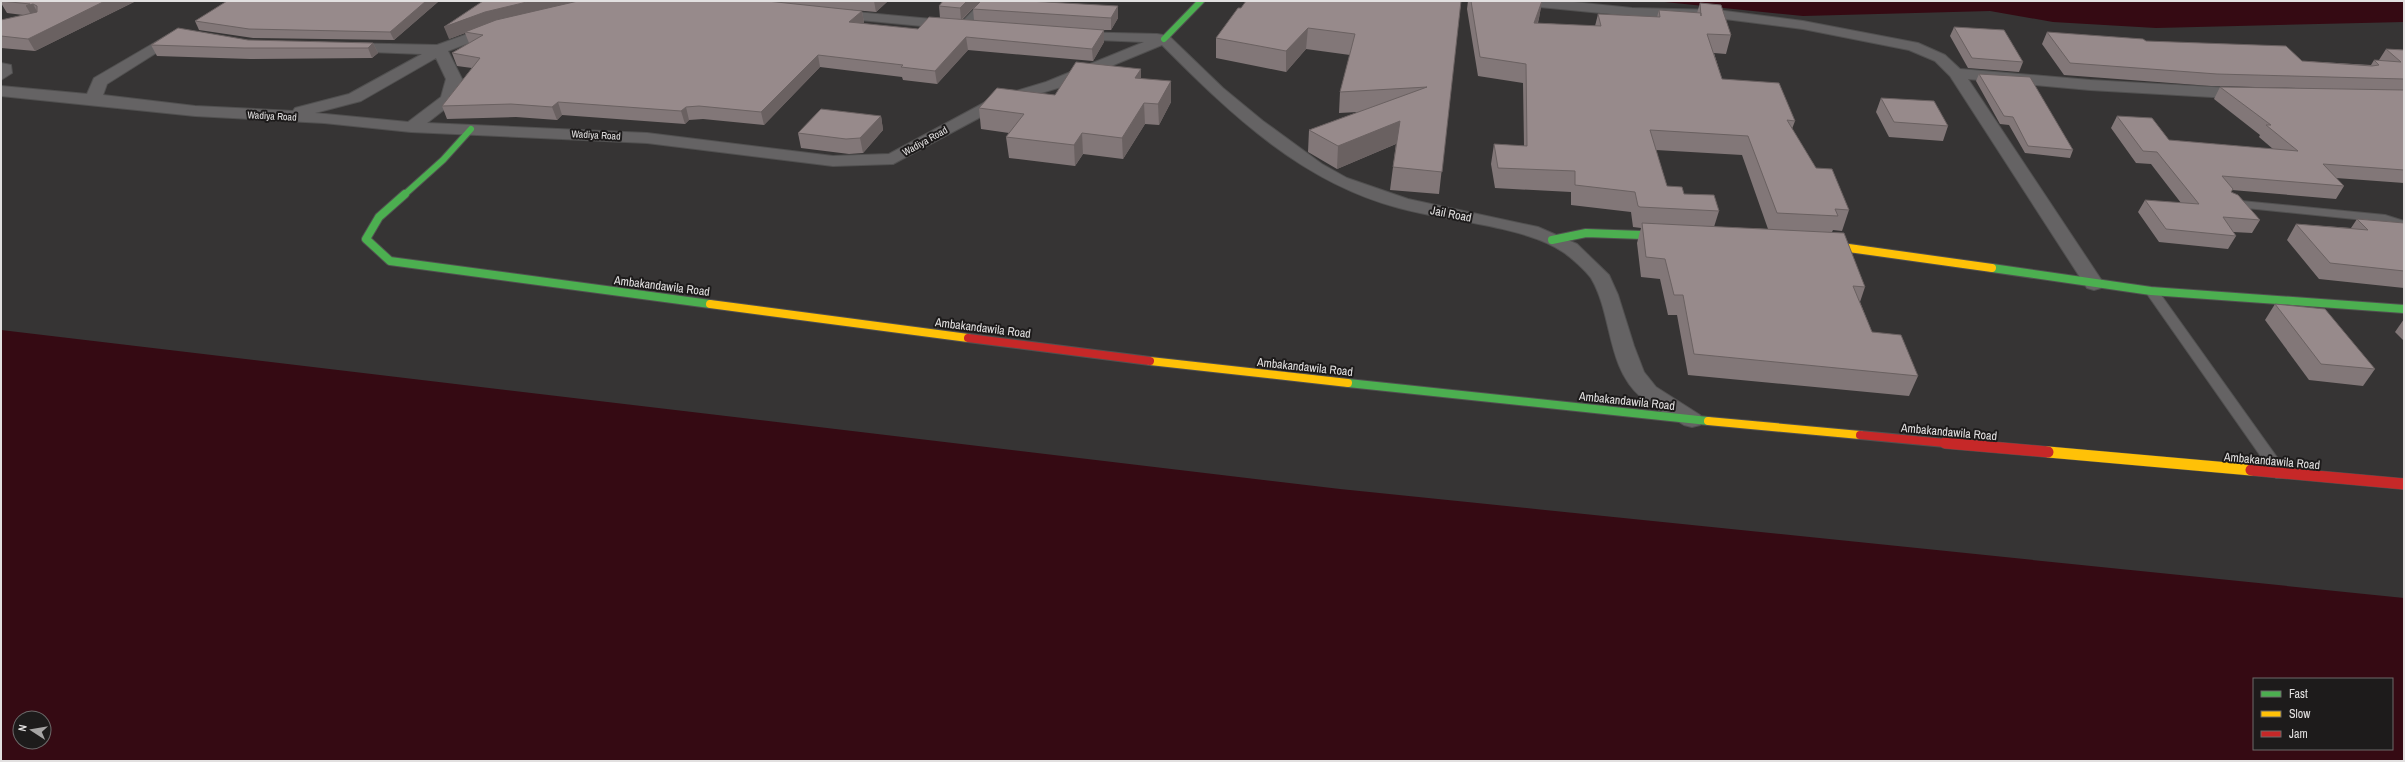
<svg xmlns="http://www.w3.org/2000/svg" width="2405" height="762" font-family="'Archivo Narrow',sans-serif">
  <style>
    .water { fill: #350a13; fill-rule: evenodd }
    .lines { fill: none; stroke-linecap: round; stroke-linejoin: round }
    .lane-casing { stroke: #515050; stroke-width: 2 }
    .street-casing { stroke: #515050; stroke-width: 2 }
    .fast-far1-casing { stroke: #515050; stroke-width: 8 }
    .fast-casing { stroke: #515050; stroke-width: 10 }
    .slow-far1-casing { stroke: #515050; stroke-width: 10 }
    .slow-casing { stroke: #515050; stroke-width: 12 }
    .jam-far1-casing { stroke: #515050; stroke-width: 10 }
    .jam-casing { stroke: #515050; stroke-width: 12 }
    .lane { fill: #656364; fill-rule: evenodd }
    .street { fill: #656364; fill-rule: evenodd }
    .fast-far1 { stroke: #4caf50; stroke-width: 6 }
    .fast { stroke: #4caf50; stroke-width: 8 }
    .slow-far1 { stroke: #ffc107; stroke-width: 8 }
    .slow { stroke: #ffc107; stroke-width: 11 }
    .jam-far1 { stroke: #c62828; stroke-width: 8 }
    .jam { stroke: #c62828; stroke-width: 11 }
    .wall { fill: #827778; fill-rule: evenodd }
    .shaded-wall { fill: #6a6161 }
    .building { fill: #978a8b; stroke: #6a6161 }
    .labels { text-anchor: middle; dominant-baseline: central; stroke-width: 4; stroke-linejoin: round; paint-order: stroke }
    .far-street-label { font-size: 10px; fill: #e2e0e0; stroke: #1d1b1b }
    .street-label { font-size: 12px; fill: #e2e0e0; stroke: #1d1b1b }
  </style>
  <rect width="100%" height="100%" fill="#363434"/>
  <g class="water">
    <polygon points="1655,1 2404,1 2404,22 2156,28 2053,22 1990,11 1803,16"/>
    <path d="M1 330 1340 489 2404 598V761H1ZM2254 679H2392V749H2254ZM20 718H44V742H20Z"/>
  </g>
  <g class="lines">
    <defs>
      <g id="lane">
        <polygon points="982,1 992,1 966,28 960,28 960,24"/>
        <polygon points="1,63 11,65 12,73 1,80"/>
        <polygon points="2231,200 2385,215 2404,221 2404,229 2384,222 2227,206 2225,204"/>
        <polygon points="2151,287 2156,288 2286,470 2289,474 2286,478 2276,478 2145,291"/>
      </g>
      <g id="street">
        <polygon points="1513,1 1564,1 1632,8 1717,10 1803,21 1918,43 1945,55 1960,69 2090,80 2247,89 2253,91 2255,94 2253,97 2247,99 2090,90 1968,79 2104,284 2101,288 2094,290 2087,288 1950,76 1935,61 1909,50 1803,29 1717,18 1632,16 1520,5"/>
        <polygon points="834,10 953,21 960,25 953,29 829,17 827,14 829,11"/>
        <path d="M495 24 502 28 500 31 448 51 462 79 454 102 427 123 647 133 833 156 889 154 993 98 1046 82 1144 42 1075 39 1070 38 1068 35 1070 32 1157 34 1169 36 1223 88 1263 121 1322 164 1347 178 1408 199 1538 227 1577 244 1609 275 1618 295 1634 346 1644 372 1656 387 1700 415 1703 420 1700 425 1692 427 1684 425C1670 416 1653 408 1641 397 1606 367 1613 315 1591 278 1585 270 1572 258 1563 252 1526 226 1445 221 1399 208 1301 182 1232 115 1162 45L1058 88 1005 104 893 164 833 166 647 143 411 132 324 123 195 116 1 96V86L87 94 94 78 178 29 183 30 185 33 183 36 107 84 103 95 195 106 293 111 295 108 349 94 422 54 345 51 340 49 337 46 340 43 437 45ZM436 58 446 79 441 97 408 122 315 113 361 101Z"/>
      </g>
      <g id="fast-far1">
        <polyline points="1164,39 1201,1"/>
        <polyline points="404,195 443,160 471,129"/>
      </g>
      <g id="fast">
        <polyline points="405,194 379,217 366,239 390,261 710,304"/>
        <polyline points="1552,240 1586,233 1670,236"/>
        <polyline points="1992,268 2151,291 2404,309"/>
        <polyline points="1348,383 1708,421"/>
      </g>
      <g id="slow-far1">
        <polyline points="1820,244 1992,268"/>
        <polyline points="710,304 968,338"/>
        <polyline points="1150,361 1348,383"/>
        <polyline points="1708,421 1860,435"/>
      </g>
      <polyline id="slow" points="2048,452 2251,470"/>
      <g id="jam-far1">
        <polyline points="968,338 1150,361"/>
        <polyline points="1860,435 1956,444"/>
      </g>
      <g id="jam">
        <polyline points="1945,443 2048,452"/>
        <polyline points="2251,470 2404,484"/>
      </g>
    </defs>
    <use href="#lane" class="lane-casing"/>
    <use href="#street" class="street-casing"/>
    <use href="#fast-far1" class="fast-far1-casing"/>
    <use href="#fast" class="fast-casing"/>
    <use href="#slow-far1" class="slow-far1-casing"/>
    <use href="#slow" class="slow-casing"/>
    <use href="#jam-far1" class="jam-far1-casing"/>
    <use href="#jam" class="jam-casing"/>
    <use href="#lane" class="lane"/>
    <use href="#street" class="street"/>
    <use href="#fast-far1" class="fast-far1"/>
    <use href="#fast" class="fast"/>
    <use href="#slow-far1" class="slow-far1"/>
    <use href="#slow" class="slow"/>
    <use href="#jam-far1" class="jam-far1"/>
    <use href="#jam" class="jam"/>
  </g>
  <g class="wall">
    <polygon points="1,1 136,1 35,51 1,48 1,20 23,15 7,13 1,3"/>
    <polygon points="439,1 394,40 253,38 199,30 195,21"/>
    <polygon points="483,1 888,1 876,12 820,7 862,11 864,23 863,24 918,29 940,18 939,6 943,1 980,1 962,20 974,20 973,9 1118,6 1118,18 1111,30 1104,30 1104,42 1093,61 968,50 937,84 903,80 902,77 820,67 764,125 703,119 689,120 685,124 562,115 557,120 516,117 447,119 442,106 472,68 457,66 452,53 469,43 465,33 449,39"/>
    <polygon points="1461,1 1439,194 1390,190 1396,144 1337,169 1308,152 1309,130 1358,112 1339,113 1340,92 1350,55 1306,49 1286,72 1216,58 1216,38 1241,8"/>
    <path d="M1468 1H1542L1539 18 1538 23 1595 26 1598 14 1657 17 1659 10 1697 13 1700 3 1731 35 1726 54 1714 53 1722 79 1795 121 1792 129 1816 168 1849 210 1842 231 1833 230 1832 232 1865 287 1860 302 1872 332 1918 376 1909 396 1688 375 1677 315H1668L1660 279 1641 277 1637 243 1641 228 1633 227 1631 212 1571 205V192L1495 188 1491 164 1494 144 1524 146 1523 83 1478 76 1467 9ZM1656 150 1742 155 1768 229 1714 227 1719 211 1667 186Z"/>
    <polygon points="1954,27 2023,62 2019,72 1968,68 1950,36"/>
    <polygon points="2047,32 2146,41 2302,61 2371,65 2374,60 2379,60 2386,49 2404,50 2404,183 2336,178 2344,186 2336,199 2232,190 2231,192 2260,220 2252,233 2233,232 2236,236 2228,249 2159,242 2138,212 2145,200 2181,203 2151,164 2136,163 2111,128 2117,116 2169,140 2273,149 2259,137 2260,135 2214,99 2220,87 2341,89 2211,86 2064,75 2042,44"/>
    <polygon points="248,40 373,43 378,53 372,58 250,59 157,56 151,45"/>
    <polygon points="1979,74 2073,150 2070,158 2025,153 2009,125 2000,124 1976,81"/>
    <polygon points="1141,78 1171,102 1159,125 1145,124 1123,159 1083,154 1075,166 1009,158 1006,137 1009,133 981,129 979,108 1055,95"/>
    <polygon points="1881,98 1948,126 1943,141 1889,137 1876,112"/>
    <polygon points="881,116 883,130 863,153 849,154 801,148 798,133"/>
    <polygon points="2357,219 2404,223 2404,288 2319,279 2287,240 2296,224 2351,228"/>
    <polygon points="2275,304 2375,369 2363,386 2309,380 2265,320"/>
    <polygon points="2404,319 2404,341 2395,332"/>
  </g>
  <g class="shaded-wall">
    <polygon points="105,1 136,1 35,51 28,39"/>
    <polygon points="426,1 439,1 394,40 390,32"/>
    <polygon points="531,1 585,1 465,32 465,33 449,39 444,27 485,12"/>
    <polygon points="874,1 888,1 876,12"/>
    <polygon points="967,1 980,1 961,20 960,8"/>
    <polygon points="1542,1 1539,18 1531,41 1534,23"/>
    <polygon points="33,4 40,17 33,18 26,6"/>
    <polygon points="1118,6 1118,18 1111,30 1111,18"/>
    <polygon points="862,11 864,23 851,35 849,22"/>
    <polygon points="1308,28 1306,49 1286,72 1286,51"/>
    <polygon points="1104,30 1104,42 1093,61 1092,49"/>
    <polygon points="966,37 968,50 937,84 935,71"/>
    <polygon points="373,43 378,53 372,58 368,48"/>
    <polygon points="818,55 820,67 764,125 761,112"/>
    <polygon points="1141,69 1141,89 1135,78"/>
    <polygon points="1171,81 1171,102 1159,125 1158,104"/>
    <polygon points="558,102 562,115 557,120 552,107"/>
    <polygon points="1144,103 1145,124 1123,159 1122,138"/>
    <polygon points="686,107 689,120 685,124 681,111"/>
    <polygon points="881,116 883,130 863,153 860,138"/>
    <polygon points="1400,121 1398,143 1337,169 1338,146"/>
    <polygon points="1082,133 1083,154 1075,166 1074,145"/>
  </g>
  <g class="building">
    <polygon points="1,1 105,1 28,39 1,36 1,20 37,12 37,6 33,4 26,6 30,4"/>
    <polygon points="227,1 426,1 390,32 249,29 195,21"/>
    <polygon points="483,1 531,1 485,12 444,27"/>
    <polygon points="578,1 767,1 862,11 849,22 918,29 929,17 1104,30 1092,49 966,37 935,71 901,67 903,65 818,55 761,112 699,106 686,107 681,111 558,102 552,107 511,104 442,106 480,58 452,53 483,35 465,32 496,20"/>
    <polygon points="943,1 967,1 960,8 939,6"/>
    <polygon points="981,1 1028,1 1118,6 1111,18 973,9"/>
    <polygon points="1246,1 1461,1 1442,172 1393,167 1400,121 1338,146 1309,130 1427,87 1340,92 1355,34 1308,28 1286,51 1216,38 1238,8 1241,8"/>
    <polygon points="1471,1 1542,1 1534,23 1601,26 1598,14 1660,17 1659,10 1701,13 1701,16 1700,3 1721,5 1731,35 1707,34 1722,79 1779,83 1795,121 1787,120 1816,168 1832,169 1849,210 1835,209 1838,216 1777,213 1748,136 1650,130 1667,186 1682,187 1684,194 1714,195 1719,211 1640,207 1638,206 1635,192 1575,185 1575,171 1498,168 1494,144 1527,146 1526,64 1480,57"/>
    <polygon points="1954,27 2004,30 2023,62 1972,58"/>
    <polygon points="178,28 248,40 373,43 368,48 244,48 151,45"/>
    <polygon points="2047,32 2143,39 2146,41 2286,46 2302,61 2372,66 2379,65 2374,60 2401,62 2386,49 2404,50 2404,79 2217,74 2070,63"/>
    <polygon points="1076,62 1141,69 1135,78 1171,81 1158,104 1144,103 1122,138 1082,133 1074,145 1006,137 1024,114 979,108 997,88 1055,95"/>
    <polygon points="1979,74 2030,77 2073,150 2028,146 2013,117 2004,116"/>
    <polygon points="2220,87 2404,90 2404,170 2323,164 2344,186 2222,176 2233,189 2231,192 2238,195 2260,220 2223,217 2236,236 2166,229 2145,200 2199,204 2157,152 2143,151 2117,116 2152,118 2169,140 2298,151 2266,125 2271,125"/>
    <polygon points="1881,98 1934,101 1948,126 1894,122"/>
    <polygon points="821,109 881,116 860,138 846,139 798,133"/>
    <polygon points="2357,219 2404,223 2404,271 2330,263 2296,224 2368,230"/>
    <polygon points="1642,223 1844,233 1865,287 1853,286 1872,332 1901,335 1918,376 1694,354 1683,295 1674,295 1665,259 1646,257"/>
    <polygon points="2275,304 2325,309 2375,369 2321,364"/>
  </g>
  <g class="labels">
    <g class="far-street-label">
      <text transform="translate(272 116) rotate(3)">Wadiya Road</text>
      <text transform="translate(596 135) rotate(3)">Wadiya Road</text>
      <text transform="translate(925 141) rotate(-29)">Wadiya Road</text>
    </g>
    <g class="street-label">
      <text transform="translate(1451 214) rotate(11)">Jail Road</text>
      <text transform="translate(662 286) rotate(7)">Ambakandawila Road</text>
      <text transform="translate(983 328) rotate(7)">Ambakandawila Road</text>
      <text transform="translate(1305 367) rotate(6)">Ambakandawila Road</text>
      <text transform="translate(1627 401) rotate(6)">Ambakandawila Road</text>
      <text transform="translate(1949 432) rotate(5)">Ambakandawila Road</text>
      <text transform="translate(2272 461) rotate(5)">Ambakandawila Road</text>
    </g>
  </g>
  <rect width="2405" height="762" fill="none" stroke="#e2e0e0" stroke-width="4"/>
  <rect x="2253" y="678" width="140" height="72" fill="#1d1b1b" stroke="#6c6a6a"/>
  <rect x="2261" y="691" width="20" height="6" fill="#4caf50" stroke="#6c6a6a"/>
  <text x="2289" y="698" font-size="12" fill="#e2e0e0">Fast</text>
  <rect x="2261" y="711" width="20" height="6" fill="#ffc107" stroke="#6c6a6a"/>
  <text x="2289" y="718" font-size="12" fill="#e2e0e0">Slow</text>
  <rect x="2261" y="731" width="20" height="6" fill="#c62828" stroke="#6c6a6a"/>
  <text x="2289" y="738" font-size="12" fill="#e2e0e0">Jam</text>
  <g transform="translate(32 730) rotate(282)"><circle r="19" fill="#1d1b1b" stroke="#6c6a6a"/>
  <path d="M0-3L7 15L0 10L-7 15Z" fill="#a6a4a4"/>
  <text y="-6" font-size="11" font-weight="bold" text-anchor="middle" fill="#e2e0e0">N</text>
  </g>
</svg>
